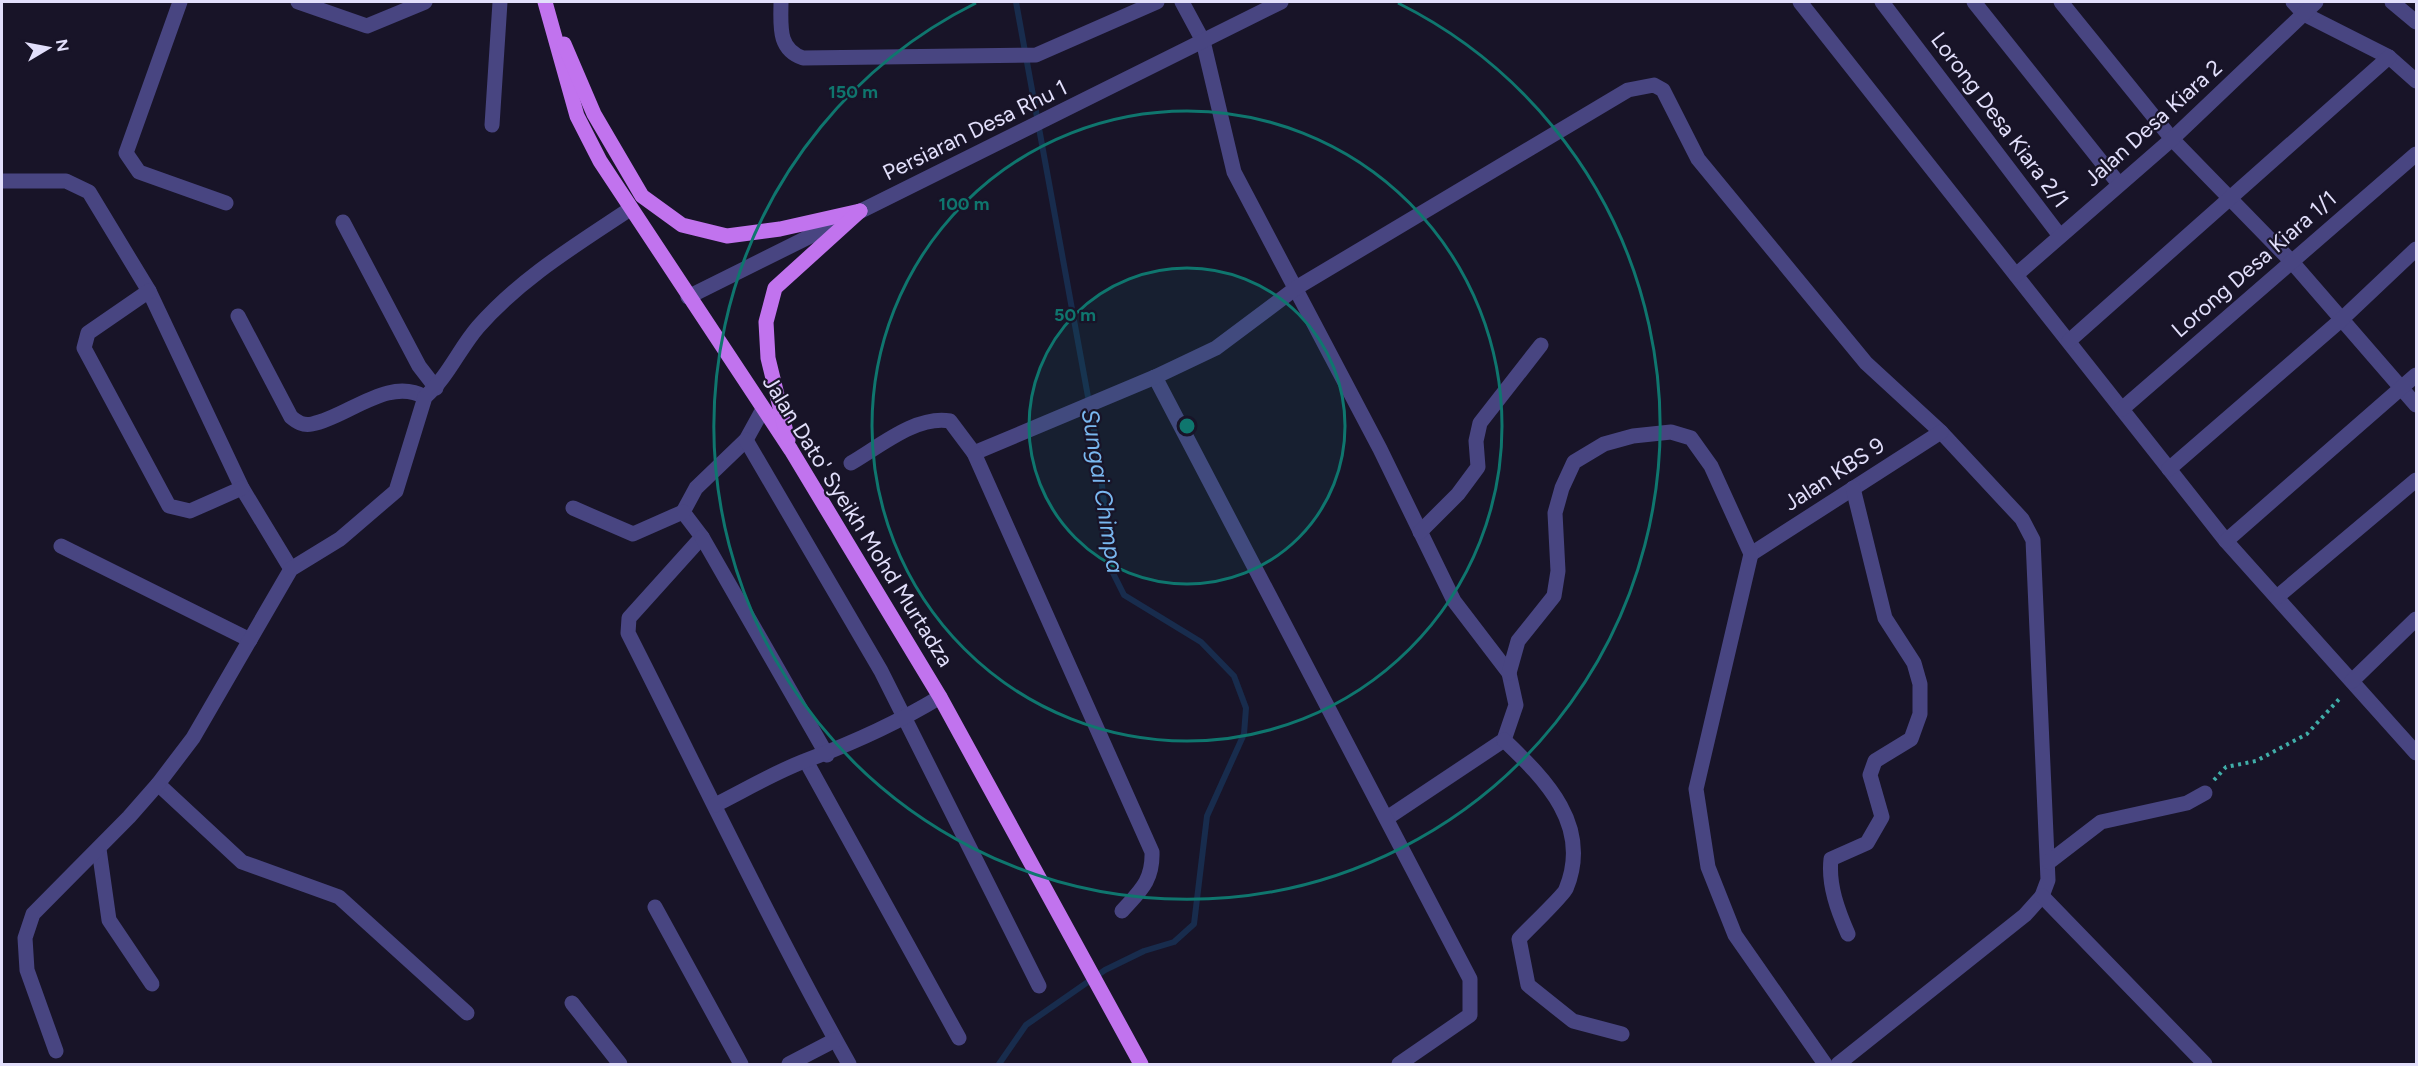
<svg xmlns="http://www.w3.org/2000/svg" width="2418" height="1066" font-family="Figtree,sans-serif">
  <style>
    .lines { fill: none; stroke-linecap: round; stroke-linejoin: round }
    .stream { stroke: #182c4d; stroke-width: 6 }
    .path { stroke: #40aea9; stroke-width: 4; stroke-dasharray: 3 4.5; stroke-linecap: butt }
    .minor { stroke: #484581; stroke-width: 15 }
    .major { stroke: #c173ee; stroke-width: 15 }
    .ring { fill: none; stroke: #0f766e; stroke-width: 3 }
    .labels { text-anchor: middle; dominant-baseline: central; stroke-width: 4.5; stroke-linejoin: round; paint-order: stroke }
    .street-label { font-size: 22px; fill: #e2dffb; stroke: #181428 }
    .water-label { font-size: 24px; font-style: italic; fill: #79b7ef; stroke: #181428 }
    .centre { fill: #0f766e; stroke: #181428; stroke-width: 3 }
    .ring-label { font-size: 18px; text-anchor: middle; font-weight: bold; fill: #0f766e; stroke: #181428; stroke-width: 4.5; stroke-linejoin: round; paint-order: stroke }
  </style>
  <rect width="100%" height="100%" fill="#181428"/>
  <g class="lines">
    <polyline class="stream" points="999,1064 1026,1025 1105,970 1144,951 1174,942 1194,924 1207,816 1244,734 1246,708 1234,676 1201,642 1124,595 1111,569 1099,457 1016,2"/>
    <polyline class="path" points="2214,780 2226,767 2256,761 2307,734 2341,697"/>
    <g class="minor">
      <polyline points="180,2 126,153 139,172 226,203"/>
      <polyline points="298,2 367,26 425,2"/>
      <path d="M781 2C781 25 777 49 803 58L1036 55 1157 2"/>
      <polyline points="1182,2 1203,41 1234,172 1380,449 1454,601 1509,673 1516,705 1504,740 1387,818"/>
      <polyline points="1800,2 2226,541 2416,753"/>
      <polyline points="1882,2 2060,236"/>
      <polyline points="1974,2 2119,184"/>
      <polyline points="2061,2 2172,139 2292,262 2416,405"/>
      <polyline points="2293,2 2304,14 2389,57 2416,81"/>
      <polyline points="2392,2 2416,22"/>
      <polyline points="492,125 500,2"/>
      <polyline points="2,181 66,181 89,192 149,291 242,488 291,569"/>
      <polyline points="343,222 419,366 436,388"/>
      <polyline points="2016,275 2172,139 2316,2"/>
      <polyline points="149,291 88,333 84,348 169,506 190,511 242,488"/>
      <polyline points="688,297 1281,2"/>
      <path d="M238 316 291 417C297 422 303 426 312 424 348 417 388 376 425 397"/>
      <polyline points="2069,341 2389,57"/>
      <polyline points="1155,377 1470,979 1470,1015 1399,1064"/>
      <path d="M763 409 746 440 696 488 683 512 702 537 629 618 628 633C701 777 770 923 849 1064"/>
      <polyline points="2122,409 2416,154"/>
      <polyline points="746,440 881,671 1039,986"/>
      <polyline points="974,453 1155,377 1216,348 1296,288 1628,90 1654,85 1663,90 1698,159 1866,363 1941,432 2022,519 2033,540 2048,880 2042,896 2025,915 1838,1064"/>
      <path d="M851 463C879 447 916 415 950 421L974 453 1152 852C1153 881 1140 891 1122 911"/>
      <polyline points="2169,469 2342,319 2416,249"/>
      <polyline points="573,508 633,534 683,512"/>
      <polyline points="1420,532 1458,494 1478,467 1476,441 1480,423 1541,345"/>
      <polyline points="702,537 827,755"/>
      <polyline points="2226,541 2416,375"/>
      <polyline points="61,546 250,640"/>
      <polyline points="1751,554 1941,432"/>
      <polyline points="2277,597 2416,480"/>
      <polyline points="1509,673 1518,641 1554,596 1558,571 1555,513 1562,488 1574,462 1604,444 1633,436 1671,432 1691,438 1711,466 1751,554 1696,789 1708,867 1735,935 1825,1064"/>
      <polyline points="2352,681 2416,619"/>
      <path d="M1504 740C1546 780 1592 826 1566 889 1564 895 1526 931 1519 939L1528 985 1573 1021 1622 1034"/>
      <polyline points="806,761 959,1038"/>
      <polyline points="158,784 242,862 339,897 467,1013"/>
      <path d="M715 805C745 790 775 772 807 760 853 743 897 723 940 697"/>
      <polyline points="99,849 109,920 152,984"/>
      <polyline points="2049,862 2101,822 2187,803 2205,793"/>
      <polyline points="2042,896 2205,1064"/>
      <polyline points="655,907 741,1064"/>
      <path d="M1848 934C1838 911 1828 885 1831 859L1867 843 1882 817 1870 775 1875 761 1911 739 1920 714V684L1914 663 1885 618 1853 488"/>
      <polyline points="572,1003 620,1064"/>
      <path d="M56 1051 27 970 25 938 33 914 129 817 158 784 193 738 291 569 340 539 396 491 425 397C448 377 459 349 478 327 521 278 576 245 630 209"/>
      <polyline points="789,1064 835,1040"/>
    </g>
    <g class="major">
      <polyline points="545,2 577,116 600,161 791,450 940,697 1141,1064"/>
      <polyline points="564,44 594,114 642,196 682,225 727,236 780,229 860,211"/>
      <polyline points="788,440 768,358 766,322 775,288 860,211"/>
    </g>
  </g>
  <circle cx="1187" cy="426" r="158" fill="#0f766e" fill-opacity=".12"/>
  <g class="ring">
    <circle cx="1187" cy="426" r="158"/>
    <circle cx="1187" cy="426" r="315"/>
    <path d="M1398 3A473 473 0 1 1 976 3"/>
  </g>
  <g class="labels">
    <g class="street-label">
      <text transform="translate(2000 120) rotate(53)">Lorong Desa Kiara 2/1</text>
      <text transform="translate(2153 123) rotate(-42)">Jalan Desa Kiara 2</text>
      <text transform="translate(975 130) rotate(-26)">Persiaran Desa Rhu 1</text>
      <text transform="translate(2254 264) rotate(-41)">Lorong Desa Kiara 1/1</text>
      <text transform="translate(1834 474) rotate(-33)">Jalan KBS 9</text>
      <text transform="translate(858 521) rotate(58)">Jalan Dato' Syeikh Mohd Murtadza</text>
    </g>
    <g class="water-label">
      <text transform="translate(1103 491) rotate(81)">Sungai Chimpa</text>
    </g>
  </g>
  <circle cx="1187" cy="426" r="9" class="centre"/>
  <g class="ring-label">
    <text x="853" y="98">150 m</text>
    <text x="964" y="210">100 m</text>
    <text x="1075" y="321">50 m</text>
  </g>
  <rect width="2418" height="1066" fill="none" stroke="#e2dffb" stroke-width="6"/>
  <g transform="translate(48 48) rotate(80)" stroke="#181428" stroke-width="4.5" paint-order="stroke">
  <path d="M0-4.5L10 22L0 15L-10 22Z" fill="#e2dffb"/>
  <text y="-9" font-size="16" font-weight="bold" text-anchor="middle" fill="#e2dffb">N</text>
  </g>
</svg>
